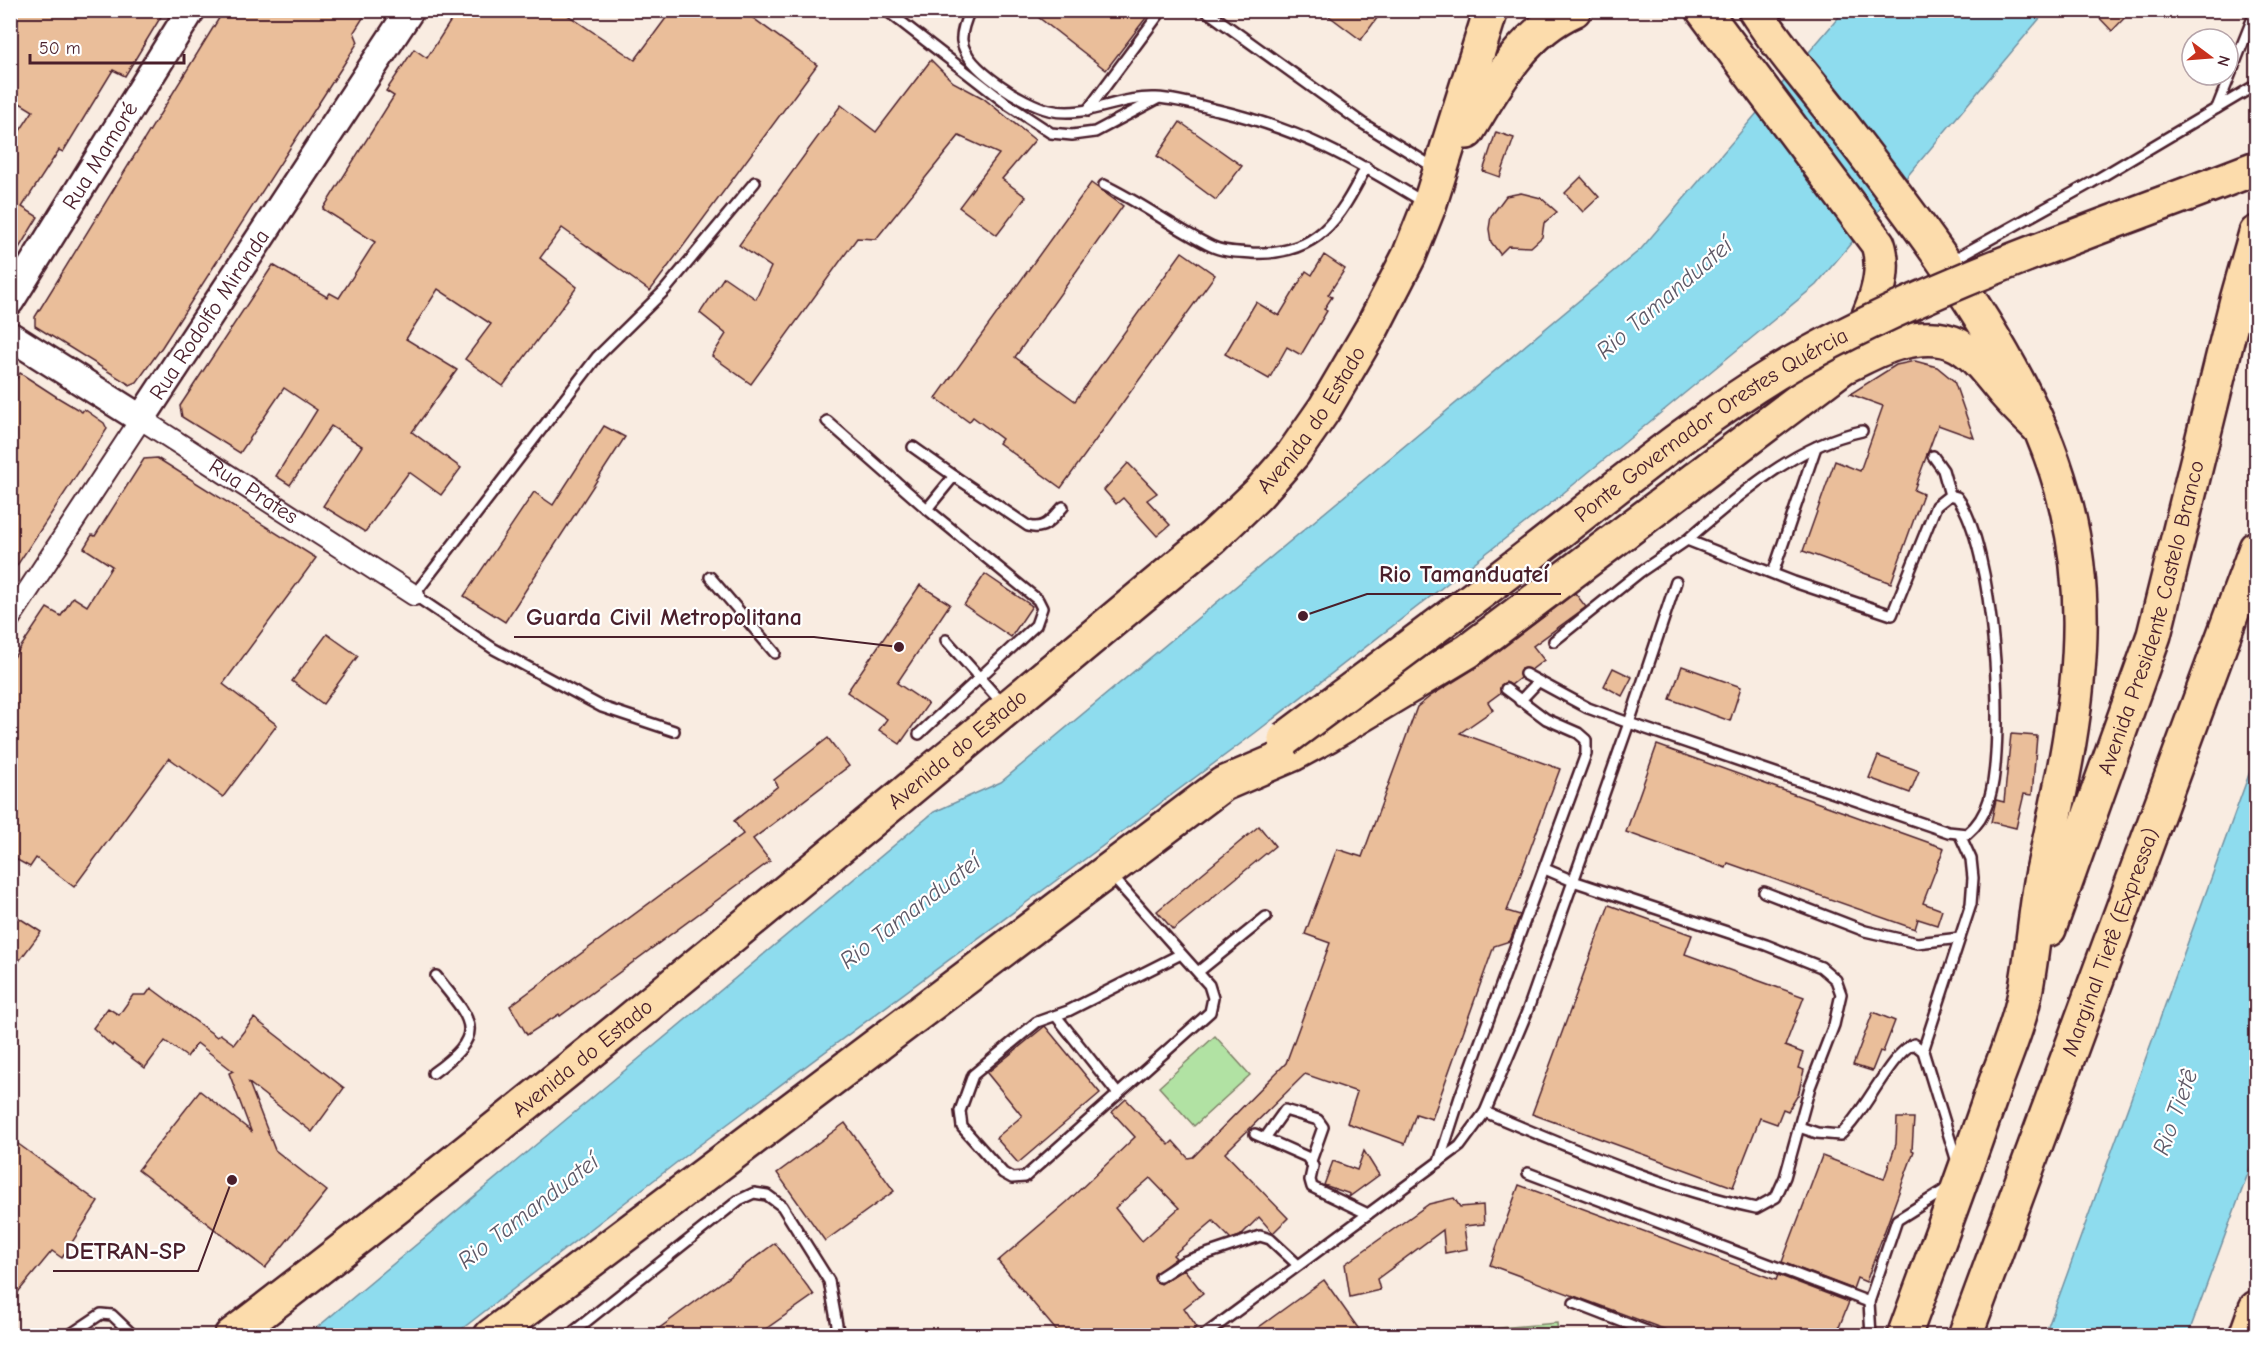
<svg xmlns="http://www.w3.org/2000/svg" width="2267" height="1346" font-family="'Comic Neue',sans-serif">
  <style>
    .green { fill: #b1e2a3; stroke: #7e8067; stroke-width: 1.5 }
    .water { fill: #8edcee; stroke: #7390a0; stroke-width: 1.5 }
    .building { fill: #eabe9a; stroke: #4a1f2b; stroke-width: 1.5; fill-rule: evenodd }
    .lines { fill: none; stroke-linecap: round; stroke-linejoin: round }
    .lane-casing { stroke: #4a1f2b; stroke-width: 14 }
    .street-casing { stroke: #4a1f2b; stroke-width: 24 }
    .secondary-casing { stroke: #4a1f2b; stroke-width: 32 }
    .highway-casing { stroke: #4a1f2b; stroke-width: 38 }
    .lane { stroke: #fff; stroke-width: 9 }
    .street { stroke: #fff; stroke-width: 20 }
    .secondary { stroke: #fff; stroke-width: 27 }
    .highway { stroke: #fcdcac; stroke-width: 33 }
    .highway-bridge-casing { stroke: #4a1f2b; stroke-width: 38; stroke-linecap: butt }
    .highway-bridge { stroke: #fcdcac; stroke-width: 33 }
    .labels { text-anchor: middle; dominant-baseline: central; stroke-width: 4.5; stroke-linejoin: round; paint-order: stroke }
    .street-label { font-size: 22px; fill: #4a1f2b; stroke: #fff }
    .water-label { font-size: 24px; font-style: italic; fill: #5e5866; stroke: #fff }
    .leader { fill: none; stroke: #4a1f2b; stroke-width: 2 }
    .callout-dot { fill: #4a1f2b; stroke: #fff; stroke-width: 2 }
    .callout-label { font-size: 24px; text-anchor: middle; font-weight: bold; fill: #4a1f2b; stroke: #fff; stroke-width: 4.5; stroke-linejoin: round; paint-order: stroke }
  </style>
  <rect width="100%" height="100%" fill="#f9ece1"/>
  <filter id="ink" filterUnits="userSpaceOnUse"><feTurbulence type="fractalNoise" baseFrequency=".0167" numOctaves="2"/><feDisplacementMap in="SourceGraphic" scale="12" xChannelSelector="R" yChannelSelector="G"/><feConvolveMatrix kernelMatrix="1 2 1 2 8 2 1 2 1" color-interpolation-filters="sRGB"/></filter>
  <g filter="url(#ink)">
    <g class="green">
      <polygon points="1215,1036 1250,1075 1194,1126 1159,1087"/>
      <polygon points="1557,1323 1558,1335 1490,1335 1489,1329"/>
    </g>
    <g class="water">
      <polygon points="1844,11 2046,11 1816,285 1556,499 1255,733 694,1149 454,1335 307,1336 934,812 1001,782 1641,249"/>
      <polygon points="2256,755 2256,1152 2188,1335 2045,1335"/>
    </g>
    <g class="building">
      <polygon points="10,10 165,10 125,76 113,70 63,152 59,150 22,207 38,217 10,263 10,146 33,111 10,97"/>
      <polygon points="224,10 368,10 354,32 358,42 344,64 162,347 137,382 130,385 35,326 35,317"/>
      <polygon points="469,10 560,10 635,60 672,10 742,10 817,65 650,291 562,228 540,258 577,287 503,386 465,359 491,324 438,289 406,339 457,370 412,432 461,468 441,495 409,472 365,532 323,506 362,446 331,426 290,485 276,476 317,410 284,388 240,453 182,417 180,406 273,265 327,297 330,293 339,298 375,242 323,209 394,96 386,91 414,49 427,58 455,14 463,19"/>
      <polygon points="1029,10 1152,10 1106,70"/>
      <polygon points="1321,10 1383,10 1361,40"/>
      <polygon points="2092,10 2132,10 2112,31"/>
      <polygon points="931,60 953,82 983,98 1035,140 1002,179 1026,197 997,235 959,207 999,154 959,136 876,239 857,238 751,384 712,356 726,334 700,313 724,277 756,299 771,267 739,245 841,105 876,132"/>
      <polygon points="1180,122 1242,166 1216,200 1157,156"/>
      <polygon points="1496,132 1514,138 1500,177 1483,171"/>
      <polygon points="1581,177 1599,197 1583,212 1565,193"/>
      <polygon points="1091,183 1123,206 1015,357 1075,401 1182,252 1215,275 1061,488 999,443 1002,439 973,417 969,422 936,398"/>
      <polygon points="1521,193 1541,198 1557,212 1544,223 1542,237 1531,247 1508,246 1500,254 1491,242 1489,229 1491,216 1506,196"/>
      <polygon points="1324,255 1345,269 1328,295 1332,297 1324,309 1327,311 1301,355 1287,347 1269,379 1225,354 1256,302 1279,316 1306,271 1312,275"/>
      <polygon points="1915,361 1937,367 1954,381 1974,438 1938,425 1914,490 1923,494 1891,583 1803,551 1835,461 1860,471 1883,406 1850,394 1896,365"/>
      <polygon points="20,373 57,397 82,412 84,409 104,423 107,429 10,576 10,376 16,380"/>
      <polygon points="604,426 625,437 505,622 464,596 534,492 553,505"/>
      <polygon points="157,458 316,558 223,684 277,725 223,797 169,758 74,887 36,858 30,867 10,856 10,663 47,608 61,616 73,597 87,606 112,566 84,548 92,535 95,536 144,459"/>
      <polygon points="1128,463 1157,493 1147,500 1170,525 1157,536 1123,498 1116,504 1104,490"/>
      <polygon points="985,574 1032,606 1011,637 964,605"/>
      <polygon points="920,585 950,604 897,683 928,704 900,744 879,730 887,719 847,692"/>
      <path d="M1575 593 1586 607 1533 646 1544 660 1531 670 1521 669 1520 678 1511 685 1506 682 1501 685 1500 693 1488 702 1493 710 1460 733 1560 769 1507 911 1520 915 1510 941 1494 946 1432 1119 1416 1114 1405 1144 1347 1123 1357 1092 1305 1074 1225 1153 1288 1218 1273 1233 1259 1217 1240 1236 1231 1239 1213 1221 1173 1255 1176 1258 1154 1275 1155 1281 1161 1284 1184 1269 1203 1293 1184 1308 1197 1327 1186 1335H1060L998 1261 1067 1202 1135 1137 1112 1112 1126 1099 1169 1145 1173 1141 1188 1158 1193 1157 1286 1063 1330 943 1305 934 1337 849 1362 857 1417 707 1432 695 1479 666ZM1150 1178 1179 1208 1142 1241 1115 1208Z"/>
      <polygon points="327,634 358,656 323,704 292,681"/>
      <polygon points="1682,666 1741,687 1730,721 1670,699"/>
      <polygon points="1613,668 1632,677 1622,696 1604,686"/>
      <polygon points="2011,734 2037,736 2032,795 2024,794 2016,828 1991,822 1996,800 2004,802"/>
      <polygon points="828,738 849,766 753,839 770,861 560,1016 559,1014 527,1035 510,1006 743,834 734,821 778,786 774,780"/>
      <polygon points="1657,745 1944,848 1923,903 1942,910 1937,925 1918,919 1915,929 1728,863 1726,868 1626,832"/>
      <polygon points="1878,756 1919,771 1910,793 1869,778"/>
      <polygon points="1259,826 1275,846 1173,930 1157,911"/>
      <polygon points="1609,905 1692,935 1685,954 1804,997 1785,1046 1803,1053 1798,1068 1804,1070 1798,1095 1788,1111 1783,1109 1777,1124 1760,1118 1733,1187 1532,1114"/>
      <polygon points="10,912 41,932 10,973"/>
      <polygon points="151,988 217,1037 220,1034 234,1044 254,1018 344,1088 312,1132 249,1083 275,1150 327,1191 265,1268 138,1170 200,1091 251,1131 229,1073 233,1071 197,1043 187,1057 165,1041 145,1068 113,1044 112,1046 93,1028 108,1008 119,1015 133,995 146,995"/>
      <polygon points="1873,1012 1895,1021 1883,1052 1880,1051 1872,1071 1853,1065"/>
      <polygon points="1045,1026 1100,1093 1018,1163 996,1138 1022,1116 987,1073"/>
      <polygon points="1897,1118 1914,1118 1912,1150 1914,1151 1866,1282 1857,1278 1853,1289 1782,1262 1822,1156 1884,1179 1896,1144"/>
      <polygon points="845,1123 894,1191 825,1241 777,1173"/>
      <polygon points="10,1138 98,1202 62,1258 52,1251 10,1302"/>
      <polygon points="1364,1151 1379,1175 1349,1197 1350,1194 1324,1185 1333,1161 1357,1170"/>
      <polygon points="1519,1185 1776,1280 1778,1275 1849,1302 1836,1335 1680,1335 1490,1265"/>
      <polygon points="1454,1198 1460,1207 1483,1205 1484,1224 1464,1226 1467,1249 1445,1253 1443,1230 1377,1279 1380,1290 1350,1297 1345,1264 1429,1204"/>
      <polygon points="775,1243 814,1295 757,1335 650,1335"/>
      <polygon points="1324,1280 1363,1335 1248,1335"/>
    </g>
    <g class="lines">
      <defs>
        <g id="lane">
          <polyline points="886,10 1007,104 1051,133 1072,135 1095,132 1157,99"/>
          <path d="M970 10C966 19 961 31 962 41 966 69 1024 104 1049 110 1086 119 1119 96 1156 98 1177 99 1198 105 1218 110 1302 130 1353 159 1425 203"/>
          <polyline points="1205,10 1362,123 1435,168"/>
          <polyline points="2217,108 2256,10"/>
          <polyline points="1087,111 1162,10"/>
          <path d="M1104 185C1142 203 1174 228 1211 246 1223 252 1238 252 1252 253 1317 256 1339 220 1366 167"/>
          <polyline points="1949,262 2091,183 2256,85"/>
          <polyline points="827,421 927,509 1038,600 1042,608 1036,625 919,734"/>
          <polyline points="913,447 954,476 927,509"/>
          <polyline points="1933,456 1943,470 1950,495"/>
          <path d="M954 476 1028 526C1045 531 1052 519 1063 507"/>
          <path d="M1687 540C1737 496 1796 445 1862 431"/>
          <polyline points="1773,573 1816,447"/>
          <polyline points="710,577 775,653"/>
          <polyline points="946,640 1002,703"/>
          <path d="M1554 641 1640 572 1687 540 1794 582 1892 615 1936 506 1950 495 1957 497C1994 545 2007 741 1989 800 1985 813 1978 825 1967 834L1948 832 1629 723 1676 582"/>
          <polyline points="1520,701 1538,682"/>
          <polyline points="674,731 602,707 494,649 414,595 597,357 665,290 755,182"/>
          <polyline points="1110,874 1209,985 1213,998 1210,1012 1025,1177 1012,1178 1003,1173 962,1127 960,1111 973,1075 1037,1022 1068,1011 1181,954"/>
          <polyline points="1764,892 1865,931 1917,943 1960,938"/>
          <polyline points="1198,972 1266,917"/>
          <polyline points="1056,1016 1118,1094"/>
          <polyline points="1923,1051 1971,904 1973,878 1971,859 1960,835"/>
          <path d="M433 1073C488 1033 473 1022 436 976"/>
          <path d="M1485 1112C1573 1149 1662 1188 1756 1208L1776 1197 1785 1177 1810 1087 1834 1025 1841 994 1836 980 1821 967 1766 945 1573 881 1545 869"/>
          <path d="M1799 1127 1817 1133 1840 1135C1864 1115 1891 1052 1914 1044L1923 1051 1957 1162"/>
          <polyline points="1255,1134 1307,1157 1313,1166 1310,1180 1312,1187 1368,1214"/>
          <polyline points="1265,1138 1285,1110 1318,1120 1323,1127 1311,1161"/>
          <polyline points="1439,1162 1460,1097 1586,754 1586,740 1578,733 1546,719 1506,689"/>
          <polyline points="1528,1173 1869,1302"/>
          <polyline points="1160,1277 1183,1262 1260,1236 1270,1239 1298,1265"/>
          <polyline points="1574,1303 1659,1336"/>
          <polyline points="68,1336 101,1314 112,1315 134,1336"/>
          <polyline points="568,1336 739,1200 754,1193 767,1195 782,1206 829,1281 839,1336"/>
          <polyline points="1203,1336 1460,1146 1485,1112 1527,1012 1629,723 1588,708 1525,674"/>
          <polyline points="1871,1336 1869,1302 1897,1220 1948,1188"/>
        </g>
        <g id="street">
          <path id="s1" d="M10 618 141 419 414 595"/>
        </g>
        <g id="secondary">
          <path id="s2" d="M10 301 191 10"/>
          <path id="s3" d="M10 336 141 419 410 10"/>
        </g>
        <g id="highway">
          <path d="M1703 10 1878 244C1889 278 1870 314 1856 344"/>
          <path d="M1755 10C1778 47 1808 80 1834 114 1900 200 1969 288 2019 384 2110 558 2083 689 2043 871 2035 912 2033 953 2025 993 2019 1026 2004 1058 1993 1090 1965 1172 1934 1254 1904 1336"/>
          <path d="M1467 132C1495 86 1522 33 1574 10"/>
          <path id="s4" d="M2049 929 2154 635 2237 300 2256 233"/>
          <path id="s5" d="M231 1336C566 1080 888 806 1213 537L1258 494 1293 454 1325 408 1372 328 1409 256 1429 206 1491 10"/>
          <path d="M491 1336 1223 784 1293 754 1328 735 1468 651 1843 367C1861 359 1879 348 1898 343 1956 328 1971 351 2004 392 2015 405 2028 417 2040 429"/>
          <path id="s6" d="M1965 1336 2256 548"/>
          <polyline points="2246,1336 2256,1308"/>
        </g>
      </defs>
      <use href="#lane" class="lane-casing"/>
      <use href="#street" class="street-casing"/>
      <use href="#secondary" class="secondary-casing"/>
      <use href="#highway" class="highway-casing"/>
      <use href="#lane" class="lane"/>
      <use href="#street" class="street"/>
      <use href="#secondary" class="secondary"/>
      <use href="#highway" class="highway"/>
      <defs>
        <g id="highway-bridge">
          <path id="s7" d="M1285 739C1361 682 1438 626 1513 568 1603 499 1691 423 1789 365 1932 282 2102 228 2256 168"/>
        </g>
      </defs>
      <use href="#highway-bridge" class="highway-bridge-casing"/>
      <use href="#highway-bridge" class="highway-bridge"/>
    </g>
  </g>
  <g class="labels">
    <g class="street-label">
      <text stroke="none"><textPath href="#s2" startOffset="171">Rua Mamoré</textPath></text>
      <text stroke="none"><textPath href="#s3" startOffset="280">Rua Rodolfo Miranda</textPath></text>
      <text stroke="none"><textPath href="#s5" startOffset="1420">Avenida do Estado</textPath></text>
      <text stroke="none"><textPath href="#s7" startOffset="530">Ponte Governador Orestes Quércia</textPath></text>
      <text stroke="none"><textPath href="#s1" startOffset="372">Rua Prates</textPath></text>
      <text stroke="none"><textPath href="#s4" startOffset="328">Avenida Presidente Castelo Branco</textPath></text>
      <text stroke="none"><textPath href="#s5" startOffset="934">Avenida do Estado</textPath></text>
      <text stroke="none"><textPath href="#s6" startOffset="420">Marginal Tietê (Expressa)</textPath></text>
      <text stroke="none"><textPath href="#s5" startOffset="448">Avenida do Estado</textPath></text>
    </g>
    <g class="water-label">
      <text transform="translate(1664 298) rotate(-41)">Rio Tamanduateí</text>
      <text transform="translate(910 911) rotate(-38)">Rio Tamanduateí</text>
      <text transform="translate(2175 1112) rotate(-70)">Rio Tietê</text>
      <text transform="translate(528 1211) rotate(-38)">Rio Tamanduateí</text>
    </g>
  </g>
  <path class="leader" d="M1303 616L1367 594H1561M899 647L814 637H514M232 1180L198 1271H53"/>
  <g class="callout-dot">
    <circle cx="1303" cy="616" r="6"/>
    <circle cx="899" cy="647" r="6"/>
    <circle cx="232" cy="1180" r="6"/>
  </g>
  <g class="callout-label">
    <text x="1464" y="582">Rio Tamanduateí</text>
    <text x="664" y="625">Guarda Civil Metropolitana</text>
    <text x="125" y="1259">DETRAN-SP</text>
  </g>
  <rect width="2267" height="1346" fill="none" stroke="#fff" stroke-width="36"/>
  <rect x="18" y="18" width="2231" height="1310" fill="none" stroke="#4a1f2b" stroke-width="2" filter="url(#ink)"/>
  <g transform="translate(2210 57) rotate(106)"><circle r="28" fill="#ffffff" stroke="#b7a5aa" stroke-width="1.5"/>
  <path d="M0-4.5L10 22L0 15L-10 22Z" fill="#c8321e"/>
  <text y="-9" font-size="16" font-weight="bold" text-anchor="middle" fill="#4a1f2b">N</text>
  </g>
  <path d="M30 54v9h154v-9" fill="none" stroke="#4a1f2b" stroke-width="3"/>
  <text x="39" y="54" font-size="18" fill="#4a1f2b" stroke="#ffffff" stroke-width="4.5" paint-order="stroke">50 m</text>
</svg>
